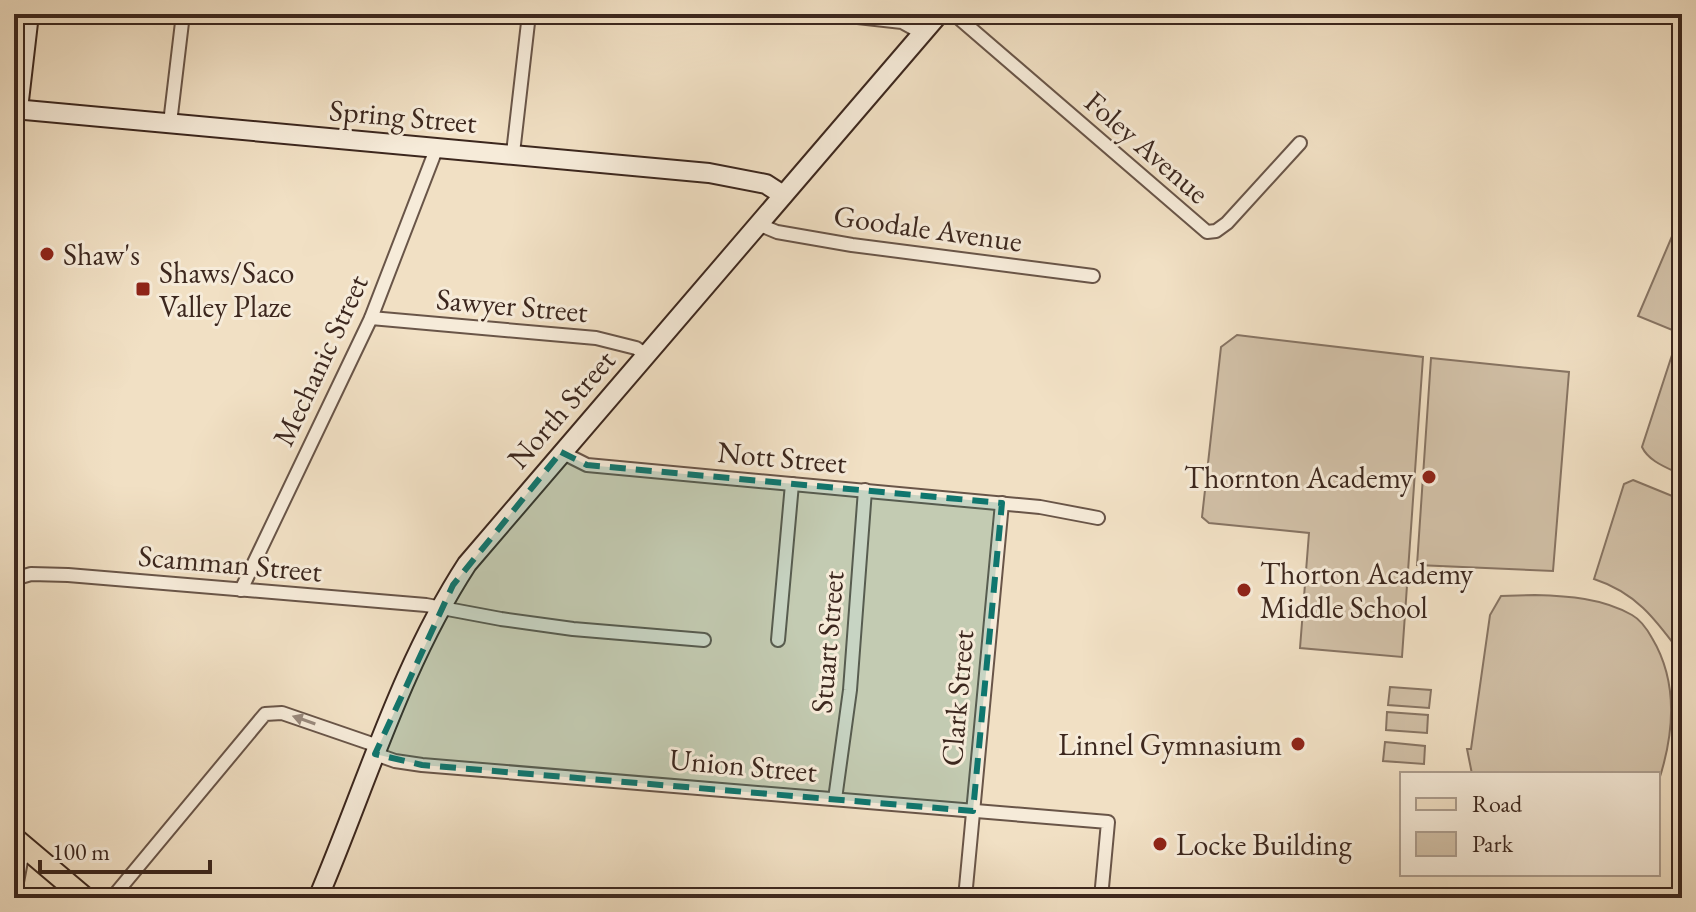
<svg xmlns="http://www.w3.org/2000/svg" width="1696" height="912" font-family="'EB Garamond',serif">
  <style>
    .green { fill: #d2c1a8; stroke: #877463; stroke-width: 2 }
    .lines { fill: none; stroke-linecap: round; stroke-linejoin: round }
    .street-casing { stroke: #695548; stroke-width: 16 }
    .secondary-casing { stroke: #3c271e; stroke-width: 22 }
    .primary-casing { stroke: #3c271e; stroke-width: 24 }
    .street { stroke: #f6ebd9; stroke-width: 12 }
    .secondary { stroke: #f6ebd9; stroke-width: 18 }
    .primary { stroke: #f1e0c4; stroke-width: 20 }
    .oneway { fill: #99897c }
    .marked { fill: #0f766e; fill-opacity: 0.2; stroke: #0f766e; stroke-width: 6; stroke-dasharray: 16 10; stroke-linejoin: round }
    .poi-dot { fill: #8f2418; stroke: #f6ebd9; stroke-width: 3 }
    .labels { text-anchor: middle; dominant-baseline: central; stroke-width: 6; stroke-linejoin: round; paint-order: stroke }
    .street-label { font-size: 30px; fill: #3c271e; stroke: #f6ebd9 }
    .poi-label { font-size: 30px; fill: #3c271e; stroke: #f6ebd9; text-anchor: start }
  </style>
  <rect width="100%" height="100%" fill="#f1e0c4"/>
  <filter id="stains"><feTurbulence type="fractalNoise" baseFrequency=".0025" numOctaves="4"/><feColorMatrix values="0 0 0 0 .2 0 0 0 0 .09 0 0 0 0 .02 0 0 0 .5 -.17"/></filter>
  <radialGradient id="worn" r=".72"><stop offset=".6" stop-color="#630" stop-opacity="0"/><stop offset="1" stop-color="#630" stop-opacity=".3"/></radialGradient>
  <g class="green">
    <polygon points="1682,213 1682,334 1638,316"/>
    <polygon points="1237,335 1423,357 1402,657 1300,648 1309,533 1209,523 1202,517 1221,347"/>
    <path d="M1682 348V475C1668 468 1649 462 1642 447L1672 355 1676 350Z"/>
    <polygon points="1431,358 1569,372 1553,571 1417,565"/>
    <path d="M1633 480 1682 500V655C1656 620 1637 593 1594 579L1624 484Z"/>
    <path d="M1535 595C1568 596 1602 598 1632 615 1641 620 1647 629 1652 638 1679 683 1674 735 1658 783V774H1472L1467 749H1471L1490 615 1501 596Z"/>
    <polygon points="1390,687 1431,690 1429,708 1388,705"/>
    <polygon points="1387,712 1428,715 1427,733 1386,730"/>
    <polygon points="1385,742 1425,746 1424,764 1383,761"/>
  </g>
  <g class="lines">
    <defs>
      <g id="street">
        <polyline points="831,14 902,22 922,33"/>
        <polyline points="954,14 1207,232 1216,231 1227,223 1300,143"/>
        <polyline points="170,123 183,14"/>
        <polyline points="513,153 529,14"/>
        <polyline points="758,224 777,232 852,245 1093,276"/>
        <polyline points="371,318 596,338 636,348 645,354"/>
        <polyline points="561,452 587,465 1040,507 1098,518"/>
        <polyline points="14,579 31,574 68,575 426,605 501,619 573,629 704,640"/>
        <polyline points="241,590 371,318 437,147"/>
        <polyline points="778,640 792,484"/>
        <polyline points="375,754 395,761 422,765 1108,822 1101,898"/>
        <polyline points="835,799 850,690 865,490"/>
        <polyline points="14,898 21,861 27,849"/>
        <polyline points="112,898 265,714 282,713 378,746"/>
        <polyline points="965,898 1002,503"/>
      </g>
      <g id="secondary">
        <polyline points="14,109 709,173 766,184 783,195"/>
        <polyline points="18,109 29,14"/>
        <path d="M318 898C366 786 400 667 467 564L939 14"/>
      </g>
      <polyline id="primary" points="14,838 85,898"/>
    </defs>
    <use href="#street" class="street-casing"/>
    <use href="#secondary" class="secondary-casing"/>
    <use href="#primary" class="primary-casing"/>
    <use href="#street" class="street"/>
    <use href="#secondary" class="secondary"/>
    <use href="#primary" class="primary"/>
  </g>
  <defs><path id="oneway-solid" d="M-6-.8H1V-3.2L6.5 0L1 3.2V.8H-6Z" transform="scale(2)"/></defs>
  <use class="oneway" href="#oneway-solid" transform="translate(304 720) rotate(-161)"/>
  <path class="marked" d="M561 452 587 465 1002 503 973 811 422 765 375 754 453 585Z"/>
  <g class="poi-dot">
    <circle cx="47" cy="254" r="8"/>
    <rect x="135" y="281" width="16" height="16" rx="4"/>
    <circle cx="1429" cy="477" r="8"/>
    <circle cx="1244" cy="590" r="8"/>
    <circle cx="1298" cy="744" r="8"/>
    <circle cx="1160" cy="844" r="8"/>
  </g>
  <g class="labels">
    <g class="street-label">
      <text transform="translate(403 116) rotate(5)">Spring Street</text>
      <text transform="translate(1147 147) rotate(41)">Foley Avenue</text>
      <text transform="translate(928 228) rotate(8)">Goodale Avenue</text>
      <text transform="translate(512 305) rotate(5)">Sawyer Street</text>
      <text transform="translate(320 360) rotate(-65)">Mechanic Street</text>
      <text transform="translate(561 409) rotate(-49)">North Street</text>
      <text transform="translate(782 457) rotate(5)">Nott Street</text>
      <text transform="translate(230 563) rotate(5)">Scamman Street</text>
      <text transform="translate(827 642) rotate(-85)">Stuart Street</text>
      <text transform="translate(957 698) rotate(-85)">Clark Street</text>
      <text transform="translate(743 765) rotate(5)">Union Street</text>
    </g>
    <g class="poi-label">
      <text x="63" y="254">Shaw's</text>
      <text x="159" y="272">Shaws/Saco<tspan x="159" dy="34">Valley Plaze</tspan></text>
      <text x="1413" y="477" text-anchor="end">Thornton Academy</text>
      <text x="1260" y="573">Thorton Academy<tspan x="1260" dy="34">Middle School</tspan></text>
      <text x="1282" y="744" text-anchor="end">Linnel Gymnasium</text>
      <text x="1176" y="844">Locke Building</text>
    </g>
  </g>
  <rect width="1696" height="912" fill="none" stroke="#f1e0c4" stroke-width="48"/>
  <rect x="16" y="16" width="1664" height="880" fill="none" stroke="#3c271e" stroke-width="4"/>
  <rect x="24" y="24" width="1648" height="864" fill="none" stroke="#3c271e" stroke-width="2"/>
  <rect x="1400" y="772" width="260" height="104" fill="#f6ebd9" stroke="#ac9d8e" stroke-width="2"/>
  <rect x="1416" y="798" width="40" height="12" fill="#f1e0c4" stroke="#ac9d8e" stroke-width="2"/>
  <text x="1472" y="812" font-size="24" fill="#3c271e">Road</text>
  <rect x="1416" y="832" width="40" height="24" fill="#d2c1a8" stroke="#ac9d8e" stroke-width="2"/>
  <text x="1472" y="852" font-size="24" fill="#3c271e">Park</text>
  <path d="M40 860v12h170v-12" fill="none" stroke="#3c271e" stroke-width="4"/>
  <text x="52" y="860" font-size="24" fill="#3c271e" stroke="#f6ebd9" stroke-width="6" paint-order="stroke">100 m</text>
  <rect width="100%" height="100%" filter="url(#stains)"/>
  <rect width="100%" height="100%" fill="url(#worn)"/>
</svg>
